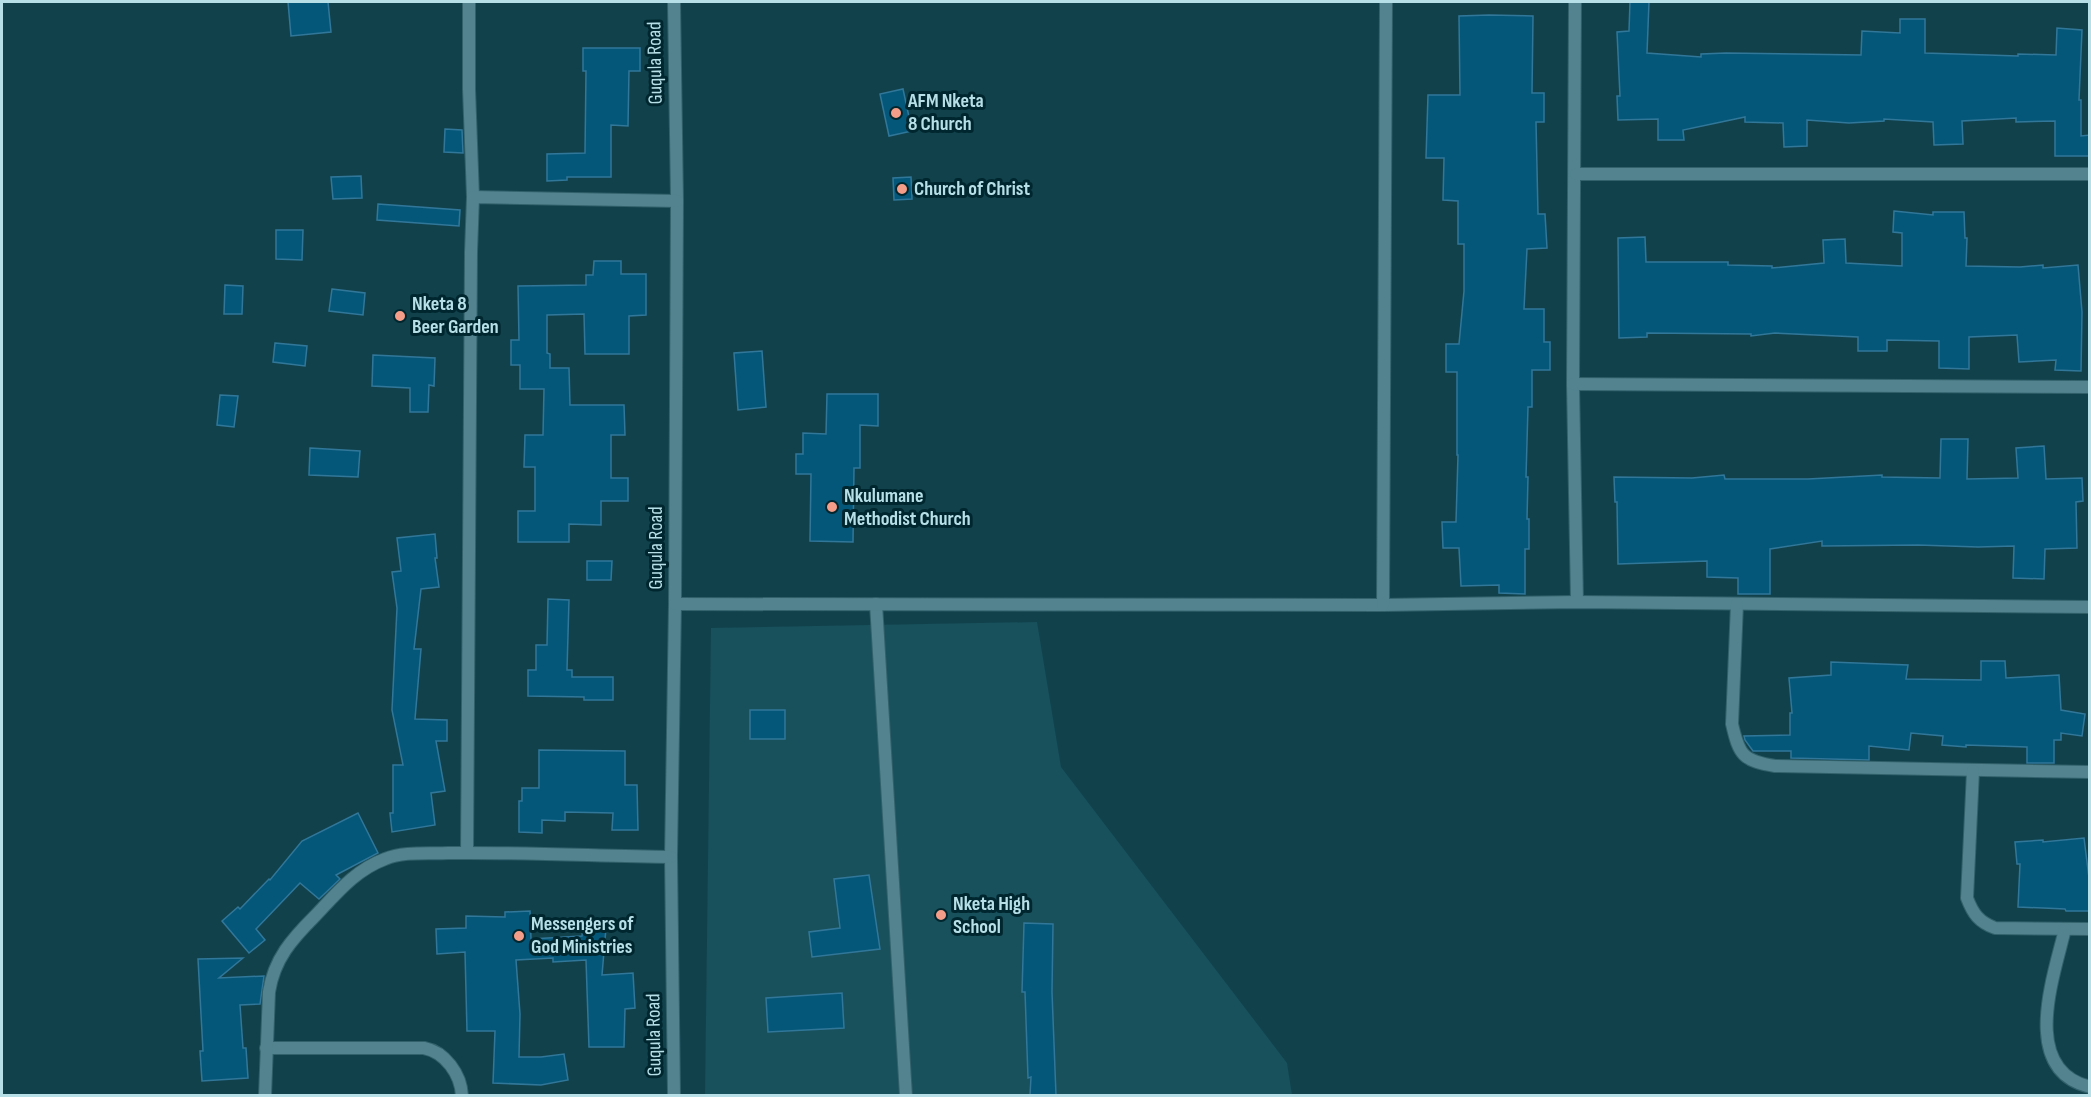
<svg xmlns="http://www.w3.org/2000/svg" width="2091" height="1097" font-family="'Sofia Sans Condensed',sans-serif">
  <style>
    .built { fill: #18505b }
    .building { fill: #055779; stroke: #31779a; stroke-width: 1.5 }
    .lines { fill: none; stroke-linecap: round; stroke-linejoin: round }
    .lane-casing { stroke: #32616b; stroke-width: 14 }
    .street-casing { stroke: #32616b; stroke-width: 14 }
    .lane { stroke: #52838e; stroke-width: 12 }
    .street { stroke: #52838e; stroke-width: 12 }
    .poi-dot { fill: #f49e89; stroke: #00272f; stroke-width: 2 }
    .labels { text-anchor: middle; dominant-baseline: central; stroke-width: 6; stroke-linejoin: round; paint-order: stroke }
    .street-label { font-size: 20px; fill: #b6dfe8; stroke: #00272f }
    .poi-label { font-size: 20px; font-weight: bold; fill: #b6dfe8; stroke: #00272f; text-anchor: start }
  </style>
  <rect width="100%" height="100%" fill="#11424c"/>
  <polygon class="built" points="1037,622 1061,767 1287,1063 1292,1095 705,1096 711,628"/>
  <g class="building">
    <polygon points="288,2 328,2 331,32 291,36"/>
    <polygon points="1630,2 1649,2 1647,53 1701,57 1701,54 1726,53 1861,55 1862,31 1900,33 1900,19 1925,19 1925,53 2018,56 2018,54 2056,55 2057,28 2082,30 2079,100 2081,100 2081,136 2090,135 2090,156 2055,156 2055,121 2016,122 2016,118 1962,121 1963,144 1934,145 1933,122 1884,119 1884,121 1849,123 1807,120 1807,146 1784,147 1783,123 1745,122 1745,117 1683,130 1684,140 1658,140 1658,119 1618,120 1617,96 1620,96 1617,32 1629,31"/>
    <polygon points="1489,15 1533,16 1532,93 1544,93 1544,122 1536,122 1538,214 1545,214 1547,248 1527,249 1524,309 1544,309 1544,342 1550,342 1550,370 1532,370 1532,407 1528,407 1526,477 1528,477 1527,519 1529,519 1529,549 1525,549 1525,594 1499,593 1499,585 1461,586 1459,548 1443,548 1442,522 1456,522 1458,455 1457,455 1457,372 1446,372 1446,344 1459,344 1464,291 1464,244 1458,244 1458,201 1443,200 1444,158 1426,158 1428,95 1460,95 1459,16"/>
    <polygon points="583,48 640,48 640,71 629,71 628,126 611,125 611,177 567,177 567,180 547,181 547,154 585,153 586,71 583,71"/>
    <polygon points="903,89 912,131 889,136 880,94"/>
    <polygon points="445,129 462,130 463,153 444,152"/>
    <polygon points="361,176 362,198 333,199 331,177"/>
    <polygon points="911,177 912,199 894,200 893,178"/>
    <polygon points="378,204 460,210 459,226 377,220"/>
    <polygon points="1894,211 1933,215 1933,212 1964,212 1965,238 1967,238 1966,266 2020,267 2043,265 2043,268 2078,265 2082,312 2081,371 2055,370 2056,360 2019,362 2017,335 1969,337 1969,369 1939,368 1939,341 1887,340 1887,351 1858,351 1858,337 1775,333 1751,336 1751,334 1647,333 1647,337 1619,338 1618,238 1645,237 1646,262 1728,262 1728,265 1772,266 1772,268 1824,263 1823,240 1845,239 1846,263 1902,266 1902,233 1893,232"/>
    <polygon points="276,230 303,230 302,260 276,259"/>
    <polygon points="594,261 621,261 621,274 646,274 646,315 629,316 629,354 585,354 584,314 547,315 547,353 550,354 550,368 569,368 570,405 624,405 625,435 611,435 611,478 628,478 628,501 601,501 601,525 569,524 569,542 518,542 518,511 535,511 535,467 524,467 525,435 543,435 544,389 520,389 520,365 511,365 511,340 519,340 518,286 586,285 586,275 593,275"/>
    <polygon points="225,285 243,286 242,314 224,314"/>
    <polygon points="332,289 365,293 363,315 329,311"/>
    <polygon points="275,343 307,346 305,366 273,362"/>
    <polygon points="762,351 766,407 738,410 734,353"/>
    <polygon points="373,355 435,358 434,386 429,385 428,412 410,412 410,388 372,386"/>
    <polygon points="827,394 878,394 878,426 860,425 860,468 854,468 853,542 810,541 811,474 796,474 796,454 803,454 803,433 826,434"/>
    <polygon points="220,395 238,396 234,427 217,425"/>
    <polygon points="1941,439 1968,439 1967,479 2018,478 2016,448 2044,446 2046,479 2082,478 2083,501 2076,502 2077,548 2045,549 2044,579 2013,578 2014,546 1978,547 1918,545 1822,546 1822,541 1770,549 1770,594 1738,594 1738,578 1707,577 1707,561 1618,564 1617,502 1615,502 1614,477 1692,478 1724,475 1725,479 1808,479 1882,475 1882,477 1940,478"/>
    <polygon points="310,448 360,451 358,477 309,475"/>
    <polygon points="435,534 437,558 435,558 439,587 421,589 414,649 421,649 415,719 447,720 447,741 436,741 445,791 431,793 435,825 392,832 390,813 393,813 393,765 403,765 392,710 397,608 392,572 401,571 397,538"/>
    <polygon points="587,561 612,561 611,580 587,580"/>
    <polygon points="548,599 569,600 567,670 572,670 572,677 613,677 613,700 584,700 584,697 528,696 528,670 536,670 536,645 547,645"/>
    <polygon points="1981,661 2005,661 2006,678 2059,675 2061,710 2085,714 2082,736 2061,733 2061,740 2054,740 2054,763 2027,763 2027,747 1966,745 1966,747 1942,745 1943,736 1911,733 1909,750 1869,746 1869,760 1791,758 1791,751 1753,751 1745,740 1744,736 1790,735 1790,713 1792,713 1789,678 1831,675 1831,662 1908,665 1906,679 1981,680"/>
    <rect x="750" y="710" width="35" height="29"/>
    <polygon points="539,750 625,751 625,785 637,785 638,830 612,830 613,813 565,812 565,821 542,820 542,833 519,832 519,801 522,801 522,788 539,788"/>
    <polygon points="358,813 378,853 336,875 340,879 319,899 300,883 256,929 265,940 249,953 222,921 238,907 240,909 269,879 270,880 302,841"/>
    <polygon points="2084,838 2090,886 2090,911 2066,911 2065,909 2018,907 2020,864 2017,864 2015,842 2043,840 2043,842"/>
    <polygon points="869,875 880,949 812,957 809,932 840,928 834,879"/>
    <polygon points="530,911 531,939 582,936 583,926 606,928 602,975 633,973 635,1008 625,1009 624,1047 589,1047 586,960 553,962 553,958 516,960 520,1014 519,1057 541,1057 564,1054 568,1080 541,1085 493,1083 495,1031 467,1031 465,952 437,954 436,929 466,928 466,916 505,917 505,912"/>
    <polygon points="1024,923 1053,924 1052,992 1056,1095 1030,1095 1031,1077 1028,1078 1025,992 1022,992"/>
    <polygon points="243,958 219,978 264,976 260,1004 240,1005 243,1048 246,1048 248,1078 202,1081 200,1051 203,1051 198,959"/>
    <polygon points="842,993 844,1028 768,1032 766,998"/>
  </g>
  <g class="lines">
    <defs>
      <polyline id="lane" points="876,604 906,1096"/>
      <g id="street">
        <polyline points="469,2 469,89 473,197"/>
        <polyline points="674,2 677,201 675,604 671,857 674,1096"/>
        <polyline points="1575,2 1573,384 1577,602"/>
        <polyline points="1576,174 2090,174"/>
        <polyline points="1573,384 2090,387"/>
        <polyline points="675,604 1383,605 1577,602 2090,607"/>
        <path d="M1737 604 1732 724C1739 755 1743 761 1775 766L2090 772"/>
        <polyline points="1383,605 1386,2"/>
        <path d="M1973 771 1967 898C1973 914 1979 922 1995 928L2090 929"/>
        <polyline points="467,853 471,252 473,197 677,201"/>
        <path d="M2065 929C2054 976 2019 1070 2090 1087"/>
        <path d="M266 1048H424C445 1052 461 1074 462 1096"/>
        <path d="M265 1096 269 992C274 959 292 939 315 916 336 894 355 870 385 859 404 851 428 854 448 853 522 852 597 856 671 857"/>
      </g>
    </defs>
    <use href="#lane" class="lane-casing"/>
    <use href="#street" class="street-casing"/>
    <use href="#lane" class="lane"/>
    <use href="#street" class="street"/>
  </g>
  <g class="poi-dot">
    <circle cx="896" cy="113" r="6"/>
    <circle cx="902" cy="189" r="6"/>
    <circle cx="400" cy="316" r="6"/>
    <circle cx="832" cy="507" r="6"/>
    <circle cx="941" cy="915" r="6"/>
    <circle cx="519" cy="936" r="6"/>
  </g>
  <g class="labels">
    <g class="street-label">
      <text transform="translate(655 63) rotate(-91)">Guqula Road</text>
      <text transform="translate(656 548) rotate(-90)">Guqula Road</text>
      <text transform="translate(654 1035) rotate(-91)">Guqula Road</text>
    </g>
    <g class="poi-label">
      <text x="908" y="101">AFM Nketa<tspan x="908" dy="23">8 Church</tspan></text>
      <text x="914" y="189">Church of Christ</text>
      <text x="412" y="304">Nketa 8<tspan x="412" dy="23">Beer Garden</tspan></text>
      <text x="844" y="496">Nkulumane<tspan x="844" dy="23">Methodist Church</tspan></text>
      <text x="953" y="904">Nketa High<tspan x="953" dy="23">School</tspan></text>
      <text x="531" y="924">Messengers of<tspan x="531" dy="23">God Ministries</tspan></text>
    </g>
  </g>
  <rect width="2091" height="1097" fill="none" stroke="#b6dfe8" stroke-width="6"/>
</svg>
